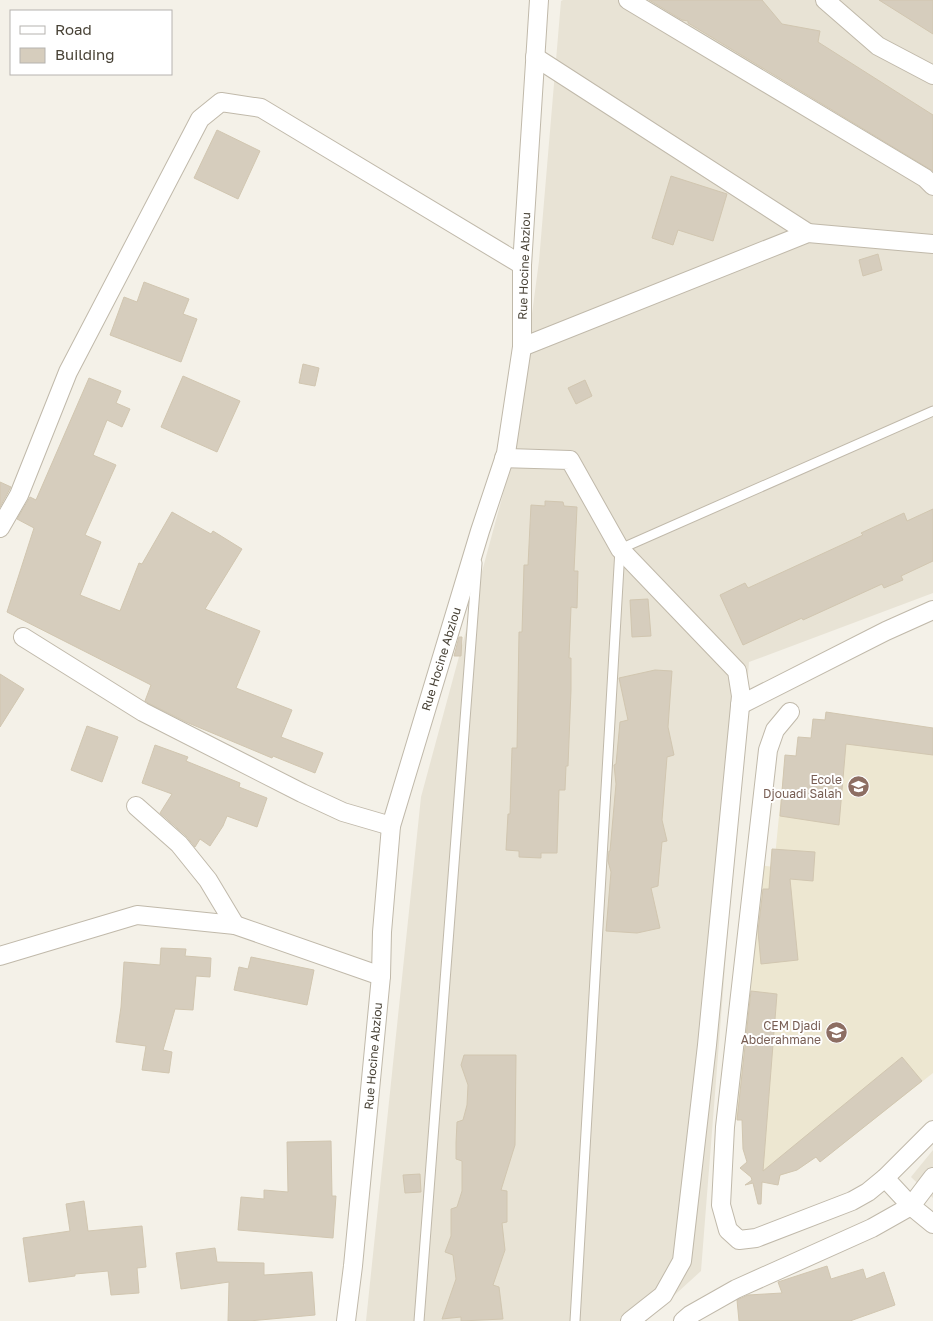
<svg xmlns="http://www.w3.org/2000/svg" width="933" height="1321" font-family="'Golos Text',sans-serif">
  <style>
    .residential { fill: #e8e3d5 }
    .education { fill: #ede7d1 }
    .building { fill: #d6cdbd; stroke: #d1c6b0 }
    .lines { fill: none; stroke-linecap: round; stroke-linejoin: round }
    .service-casing { stroke: #c0b9aa; stroke-width: 11 }
    .minor-casing { stroke: #c0b9aa; stroke-width: 20 }
    .service { stroke: #fff; stroke-width: 9 }
    .minor { stroke: #fff; stroke-width: 18 }
    .labels { text-anchor: middle; dominant-baseline: central; stroke-width: 4; stroke-linejoin: round; paint-order: stroke }
    .street-label { font-size: 12px; fill: #484236; stroke: #fff }
    .education-label { font-size: 12px; fill: #785e54; stroke: #fff; text-anchor: end }
  </style>
  <rect width="100%" height="100%" fill="#f4f1e8"/>
  <g class="residential">
    <polygon points="563,0 933,0 933,593 749,662 701,1271 646,1321 366,1321 421,797 513,457 539,261 561,1"/>
    <polygon points="933,1150 933,1198 911,1177"/>
  </g>
  <polygon class="education" points="826,712 932,728 931,736 933,736 933,1073 820,1162 816,1157 797,1170 761,1182 749,1176 740,1168 747,1162 743,1149 743,1120 734,1119 759,865 774,867 785,755 796,756 811,738 813,719 825,720"/>
  <g class="building">
    <polygon points="649,0 762,0 782,24 820,31 818,42 933,115 933,171 688,23 688,21 682,20"/>
    <polygon points="879,0 933,0 933,34"/>
    <polygon points="217,130 260,151 238,199 194,178"/>
    <polygon points="671,176 727,194 713,241 678,230 673,245 652,238"/>
    <polygon points="878,254 882,270 863,276 859,260"/>
    <polygon points="144,282 189,299 183,314 197,319 181,362 110,335 124,297 137,302"/>
    <polygon points="303,364 319,368 315,386 299,383"/>
    <polygon points="183,376 240,401 217,452 161,427"/>
    <polygon points="89,378 121,391 116,403 130,409 122,427 107,420 93,455 116,465 85,535 101,542 80,595 120,611 139,563 142,564 172,512 211,534 213,531 242,549 205,609 260,631 236,688 292,710 281,737 323,753 315,773 273,756 272,758 186,722 148,703 145,701 151,685 7,612 34,528 17,519 30,497 36,500"/>
    <polygon points="585,380 592,396 576,404 568,388"/>
    <polygon points="0,482 11,487 0,507"/>
    <polygon points="545,501 563,502 564,506 577,507 574,571 578,571 577,608 571,607 569,658 571,658 571,690 568,766 566,766 565,790 559,790 557,853 541,853 541,858 519,857 519,851 506,850 508,814 510,814 512,748 517,748 519,632 522,632 524,565 528,565 531,505 545,506"/>
    <polygon points="933,509 933,561 901,576 903,580 884,588 882,584 803,620 802,618 743,645 720,595 745,583 748,588 863,535 861,533 904,513 907,521"/>
    <polygon points="648,599 651,636 632,637 630,600"/>
    <polygon points="459,637 462,637 461,656 454,656"/>
    <polygon points="655,670 672,671 668,727 674,755 667,757 662,820 667,841 662,842 658,886 651,888 660,928 637,933 606,931 611,872 608,861 609,851 610,851 616,784 614,765 616,764 620,722 628,720 619,678"/>
    <polygon points="0,674 24,689 0,727"/>
    <polygon points="826,712 933,728 933,755 846,744 839,825 780,816 785,755 796,756 798,737 811,738 813,719 825,720"/>
    <polygon points="87,726 118,737 102,782 71,770"/>
    <polygon points="155,745 188,757 186,761 240,783 239,787 267,798 257,827 227,816 223,826 210,846 200,839 195,847 186,836 160,813 172,794 142,783"/>
    <polygon points="772,849 815,852 813,881 790,879 798,960 761,964 758,931 763,889 769,889"/>
    <polygon points="161,948 186,949 185,956 211,958 210,977 196,976 193,1010 175,1009 163,1050 172,1052 169,1073 142,1070 146,1046 116,1042 121,1007 124,962 160,965"/>
    <polygon points="251,957 314,970 307,1005 234,990 239,967 248,969"/>
    <polygon points="751,991 777,994 763,1171 902,1057 922,1081 820,1162 816,1157 797,1170 780,1175 778,1185 762,1182 761,1204 758,1204 753,1183 745,1185 752,1180 751,1177 740,1168 747,1162 743,1149 742,1120 737,1120"/>
    <polygon points="464,1055 516,1055 515,1145 501,1190 507,1191 507,1222 502,1223 505,1250 493,1285 499,1287 503,1319 461,1321 461,1317 442,1319 456,1279 453,1255 445,1252 451,1236 451,1209 457,1207 462,1191 462,1161 456,1159 456,1143 457,1122 463,1120 467,1105 468,1085 461,1065"/>
    <polygon points="331,1141 332,1196 336,1196 333,1238 238,1230 241,1197 264,1199 264,1190 288,1192 287,1142"/>
    <polygon points="420,1174 421,1192 405,1193 403,1175"/>
    <polygon points="84,1201 88,1231 142,1226 146,1267 137,1268 139,1293 111,1295 108,1271 75,1274 75,1276 29,1282 23,1238 70,1231 66,1204"/>
    <polygon points="215,1248 217,1262 264,1263 264,1275 312,1272 315,1315 249,1321 228,1321 229,1282 181,1289 176,1253"/>
    <polygon points="827,1266 831,1279 863,1269 866,1279 884,1272 895,1305 850,1321 739,1321 737,1300 748,1295 782,1293 778,1282"/>
  </g>
  <g class="lines">
    <defs>
      <g id="service">
        <polyline points="419,1321 477,563"/>
        <polyline points="575,1321 620,549 933,411"/>
      </g>
      <g id="minor">
        <polyline points="628,0 925,178 933,186"/>
        <polyline points="825,0 878,46 933,75"/>
        <polyline points="535,57 808,233"/>
        <polyline points="522,347 808,233 933,244"/>
        <polyline points="504,458 570,460 620,549 737,671 741,696 707,1045 682,1261 663,1295 630,1321"/>
        <polyline points="0,528 19,495 68,372 200,119 221,102 261,108 522,265"/>
        <polyline points="23,637 143,712 302,793 343,812 391,826"/>
        <polyline points="740,705 886,631 933,610"/>
        <polyline points="790,712 775,730 768,750 725,1127 721,1205 728,1230 739,1240 756,1238 852,1201 868,1192 885,1178 933,1130"/>
        <polyline points="136,806 179,844 208,880 235,925"/>
        <polyline points="0,956 137,915 235,925 381,976"/>
        <polyline points="885,1178 911,1206 933,1224"/>
        <polyline points="346,1321 353,1266 381,976 382,932 391,826 480,531 506,453 522,347 522,265 539,0"/>
        <polyline points="683,1321 690,1315 736,1289 872,1228 911,1206 933,1177"/>
      </g>
    </defs>
    <use href="#service" class="service-casing"/>
    <use href="#minor" class="minor-casing"/>
    <use href="#service" class="service"/>
    <use href="#minor" class="minor"/>
  </g>
  <defs>
    <symbol id="school-disc" viewBox="-11 -11 22 22"><circle r="9.5" fill="#8d6e63" stroke="#fff"/><path d="M0-5L7-2L0 1L-7-2ZM-4 1L0 2.5L4 1V4Q0 6-4 4Z" fill="#fff"/></symbol>
  </defs>
  <g fill-rule="evenodd">
    <use href="#school-disc" x="846" y="774" width="25" height="25"/>
    <use href="#school-disc" x="824" y="1020" width="25" height="25"/>
  </g>
  <g class="labels">
    <g class="street-label">
      <text transform="translate(524 266) rotate(-88)">Rue Hocine Abziou</text>
      <text transform="translate(441 659) rotate(-73)">Rue Hocine Abziou</text>
      <text transform="translate(373 1056) rotate(-85)">Rue Hocine Abziou</text>
    </g>
    <g class="education-label">
      <text x="842" y="779">Ecole<tspan x="842" dy="14">Djouadi Salah</tspan></text>
      <text x="821" y="1025">CEM Djadi<tspan x="821" dy="14">Abderahmane</tspan></text>
    </g>
  </g>
  <rect x="10" y="10" width="162" height="65" fill="#ffffff" stroke="#b6b3af"/>
  <rect x="20" y="26" width="25" height="8" fill="#ffffff" stroke="#b6b3af"/>
  <text x="55" y="35" font-size="15" fill="#484236">Road</text>
  <rect x="20" y="48" width="25" height="15" fill="#d6cdbd" stroke="#b6b3af"/>
  <text x="55" y="60" font-size="15" fill="#484236">Building</text>
</svg>
